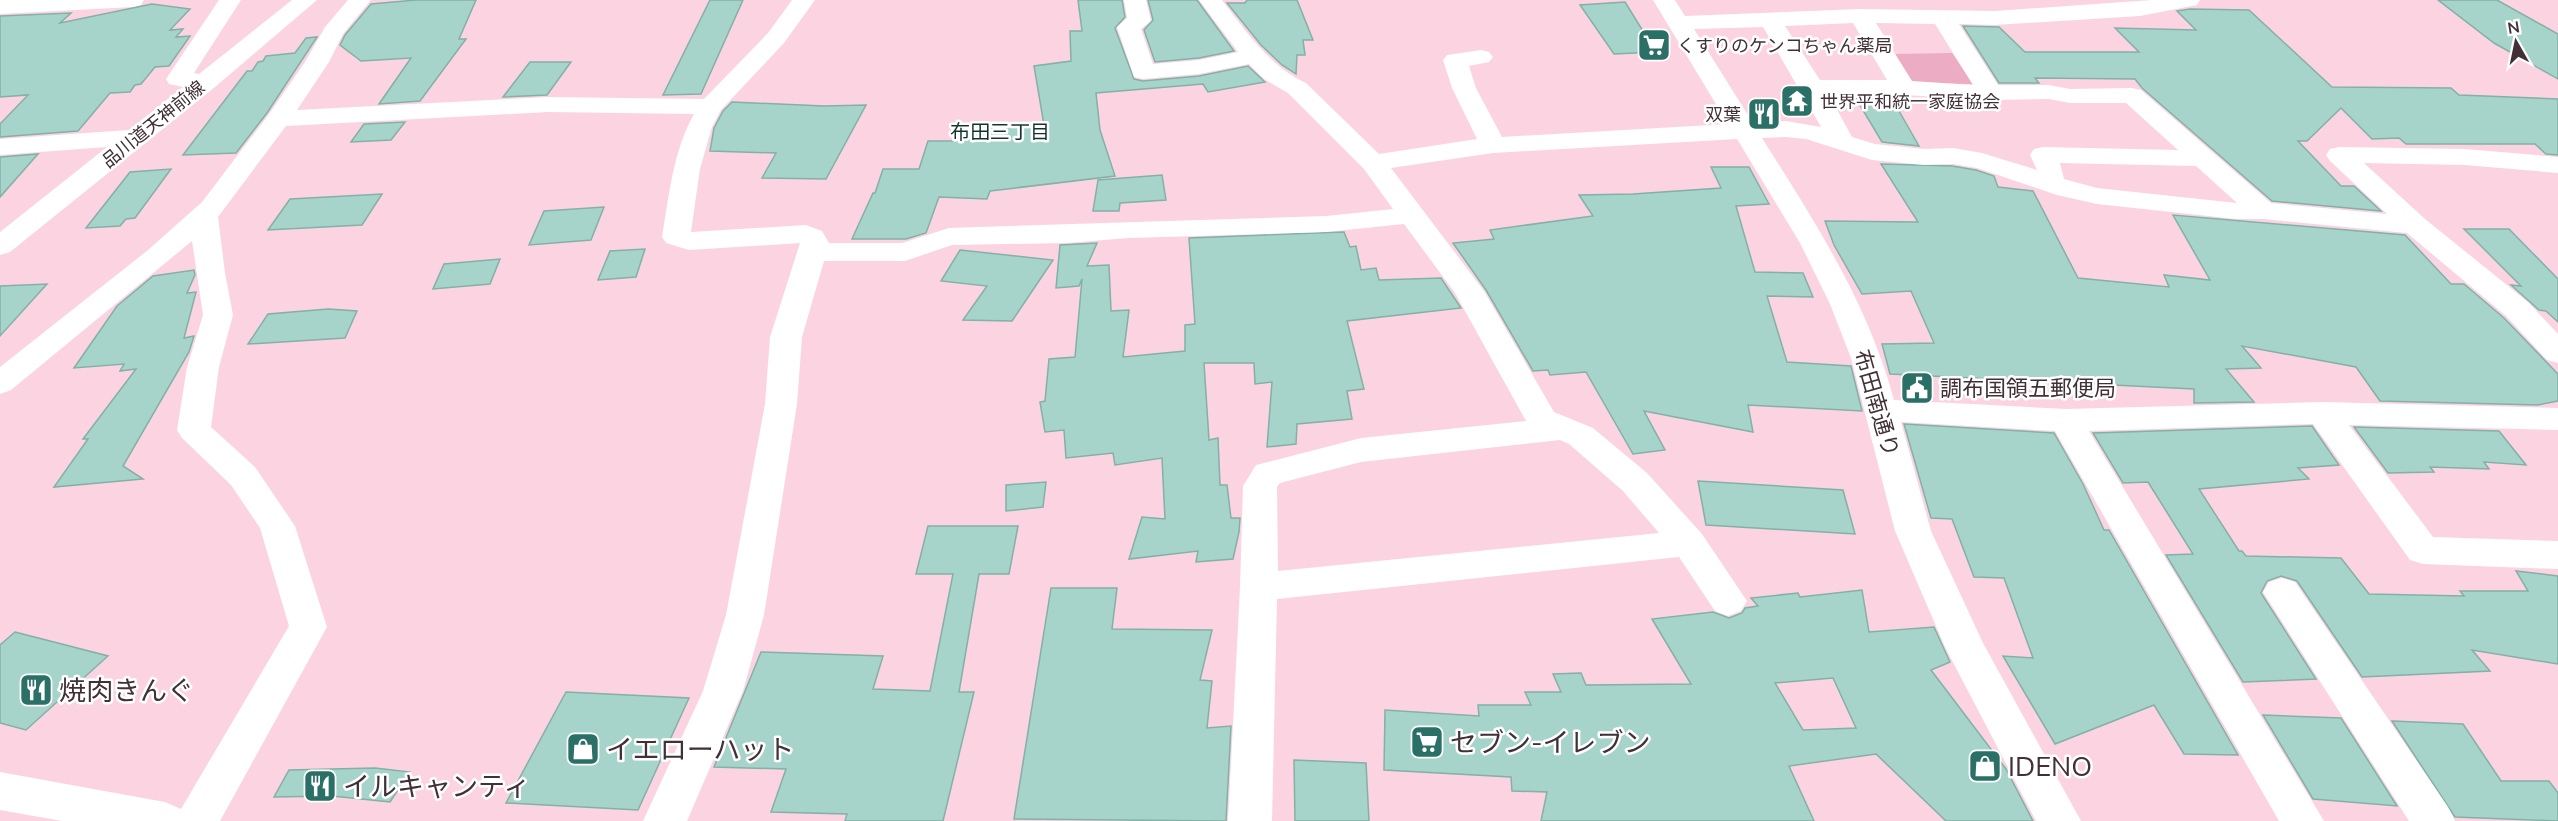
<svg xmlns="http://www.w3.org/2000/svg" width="2558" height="821" font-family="Mulish,'Noto Sans JP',sans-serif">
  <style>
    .green { fill: #ecacc3 }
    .building { fill: #a6d4cb; stroke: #83b0a7; stroke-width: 1.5; fill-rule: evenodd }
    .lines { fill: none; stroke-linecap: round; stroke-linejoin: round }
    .minor { fill: #fff; fill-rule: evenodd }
    .labels { text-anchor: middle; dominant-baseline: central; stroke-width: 5; stroke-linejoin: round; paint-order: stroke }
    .far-poi-label { font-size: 18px; fill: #413137; stroke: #fff; text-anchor: start }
    .far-street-label { font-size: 18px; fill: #413137; stroke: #fff }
    .far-neighbourhood-label { font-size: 20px; fill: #12332e; stroke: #fff }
    .poi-label { font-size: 22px; fill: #413137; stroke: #fff; text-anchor: start }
    .street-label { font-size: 22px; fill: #413137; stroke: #fff }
    .near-poi-label { font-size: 27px; fill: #413137; stroke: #fff; text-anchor: start }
  </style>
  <rect width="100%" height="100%" fill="#fcd3e1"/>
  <polygon class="green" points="1952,53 1973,84 1909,83 1894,54"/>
  <g class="building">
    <polygon points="416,0 476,0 459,39 466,39 420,101 379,104 411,58 361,61 340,45 345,35 371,4"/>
    <polygon points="710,0 743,0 701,94 663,95"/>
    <polygon points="1078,0 1122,0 1125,17 1115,28 1134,79 1143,81 1199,76 1248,66 1265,82 1208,92 1203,84 1096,93 1100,130 1115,176 990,191 987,199 939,197 926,233 906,239 852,239 873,193 875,193 883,169 919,169 928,141 953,141 959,124 1044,125 1034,66 1071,61 1070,31 1082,31"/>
    <polygon points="1148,0 1197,0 1234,51 1199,58 1155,62 1144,30 1153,20"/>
    <polygon points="1247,0 1297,0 1313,40 1303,40 1305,55 1297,55 1296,74 1282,65 1261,45 1227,3 1245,3"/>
    <polygon points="2438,0 2497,0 2558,34 2558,79 2494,43"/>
    <polygon points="1625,2 1656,52 1614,54 1580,5"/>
    <polygon points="152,4 190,9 170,30 183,29 176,37 190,36 169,66 155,67 141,84 135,85 130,92 110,93 78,131 0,137 0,124 28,95 0,97 0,16 71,13 60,23"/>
    <polygon points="2190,9 2249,10 2332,87 2451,88 2459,95 2558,99 2558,155 2546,154 2535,144 2406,144 2399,138 2372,139 2341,108 2307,141 2298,141 2341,186 2354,186 2381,211 2272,201 2142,88 2135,79 2035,78 2039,83 1999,83 1963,26 1999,27 2025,52 2139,52 2115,28 2196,30 2177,11"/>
    <polygon points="317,37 267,113 236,153 183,155 247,71 252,71 258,62 263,61 266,56 295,53 306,38"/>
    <polygon points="530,62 571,62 547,95 503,97"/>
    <polygon points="1855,97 1891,97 1919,146 1882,142"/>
    <polygon points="732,102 824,106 866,105 826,179 762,178 776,153 710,151 714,128 723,111"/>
    <polygon points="405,122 391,140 351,142 364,124"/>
    <polygon points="38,154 0,197 0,157"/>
    <polygon points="1881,164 1952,166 1976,170 1994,176 1998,187 2033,191 2078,278 2169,287 2164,275 2210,280 2173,215 2405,235 2451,284 2464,284 2504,318 2558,374 2558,401 2538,405 2380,401 2356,367 2242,346 2261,368 2226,369 2254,402 2194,403 2194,389 1890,374 1882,344 1934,343 1911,291 1862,294 1834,245 1825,221 1918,222"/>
    <polygon points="1711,167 1749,167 1769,204 1736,206 1755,272 1803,273 1813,297 1767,296 1787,362 1851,366 1862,411 1748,405 1753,432 1644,411 1665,450 1633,454 1586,372 1550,375 1548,370 1533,371 1486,290 1453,243 1494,239 1490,230 1593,216 1579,195 1633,194 1721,188"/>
    <polygon points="171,169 135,218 126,219 120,226 86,228 130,172"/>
    <polygon points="1162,175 1166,200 1120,203 1119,211 1093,211 1098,180"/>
    <polygon points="382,194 362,225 268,230 290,199"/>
    <polygon points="604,207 591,240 529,245 544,211"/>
    <polygon points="2464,229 2509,229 2558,279 2558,322 2546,311 2539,310 2511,285 2521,286"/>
    <polygon points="1344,232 1350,247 1356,246 1361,270 1376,268 1379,280 1441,278 1461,308 1347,321 1364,389 1347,391 1352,419 1297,424 1296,444 1267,447 1272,382 1255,384 1254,363 1204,363 1209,440 1218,438 1220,485 1227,485 1231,518 1240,518 1239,532 1233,559 1196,562 1198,551 1129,559 1142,517 1165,519 1162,458 1115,465 1113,453 1066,458 1064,430 1045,432 1040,402 1045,401 1049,359 1075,357 1082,279 1079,286 1056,288 1060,245 1097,243 1087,266 1109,265 1111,311 1129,310 1123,357 1185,351 1185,325 1195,324 1189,238"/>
    <polygon points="645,249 636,277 598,280 610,251"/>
    <polygon points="960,250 1053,260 1012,321 963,320 987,286 941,281"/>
    <polygon points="500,259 490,284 433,289 444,264"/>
    <polygon points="194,270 195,275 187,293 196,292 184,338 194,336 189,352 123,466 143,479 54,487 88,439 83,439 136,369 120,371 124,364 74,368 117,306 153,276"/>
    <polygon points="47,284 28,305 0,336 0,286"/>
    <polygon points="328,309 357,311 345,338 248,344 268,314"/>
    <polygon points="1904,424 2054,433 2083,484 2104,530 2109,530 2238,755 2184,754 2154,705 2055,744 2003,656 2033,658 2004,578 1974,577 1952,519 1931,518"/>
    <polygon points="2312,426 2339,465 2298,468 2309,479 2199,489 2239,551 2242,551 2246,556 2341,558 2369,594 2464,596 2460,591 2528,591 2516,571 2558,576 2558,664 2472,650 2490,671 2362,677 2297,581 2281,576 2267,581 2261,593 2316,679 2243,682 2166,555 2193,554 2148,482 2123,483 2093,433"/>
    <polygon points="2354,427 2499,431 2526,465 2484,462 2489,469 2430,467 2434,472 2388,473"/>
    <polygon points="1698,481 1843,490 1855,534 1706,525"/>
    <polygon points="1046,482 1043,507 1006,511 1006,485"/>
    <polygon points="928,526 1018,526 1009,574 979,574 959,692 974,692 943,821 845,821 847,814 771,812 786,769 714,767 761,652 883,656 873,689 930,691 953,574 916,574"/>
    <polygon points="1051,588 1117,588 1112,629 1212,630 1200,680 1212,681 1207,728 1231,726 1226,821 1014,819"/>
    <path d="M1862 590 1869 632 1934 627 1950 662 1931 670 2006 769 2033 821H1946L1876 754 1789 766 1814 821H1541L1547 792 1512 791 1511 777 1384 770 1385 710 1479 716 1478 705H1531L1525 692H1561L1553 674 1581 673 1586 685 1691 684 1652 619 1713 612 1729 618 1742 613 1745 608 1758 606 1751 598 1798 593 1800 597ZM1833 678 1856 728 1803 730 1775 683Z"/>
    <polygon points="15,632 108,656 26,730 0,723 0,645"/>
    <polygon points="566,692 689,698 638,810 506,803"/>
    <polygon points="2263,715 2341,718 2397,806 2313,799"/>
    <polygon points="2392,721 2463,724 2501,781 2549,781 2558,793 2558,821 2455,817"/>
    <polygon points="1294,760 1366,763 1369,821 1295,821"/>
    <polygon points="375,768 410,772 390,802 332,796 274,797 289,770"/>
  </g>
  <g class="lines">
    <g class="minor">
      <polygon points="0,0 144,0 141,5 133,7 0,14"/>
      <polygon points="219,0 241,0 194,73 199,74 292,0 317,0 215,87 10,252 0,255 0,232 107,147 0,155 0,139 129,130 183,87 169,84 166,79"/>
      <path d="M348 0H371L343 34 329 62 297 110 548 97 704 99 768 33 792 0H815L784 43 721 110 712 127 700 169 691 232 806 225 822 231 829 243H902L949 228 1326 216 1393 209 1364 169 1288 93 1264 79 1249 64 1199 74 1143 79 1134 77 1117 27 1127 18 1124 0H1146L1151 21 1141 29 1153 64 1199 60 1238 52 1199 0H1222C1246 31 1269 66 1306 83L1379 154 1477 139 1452 88 1443 60 1447 55 1481 50 1489 52 1493 57 1489 62 1469 66 1476 88 1502 137 1728 124 1653 0H1675L1685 16 1860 9 1995 11 2152 0H2200L2197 5 2140 16 1995 25 1959 24 1998 85H2049L2070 89 2132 88 2141 90 2271 203 2387 214 2330 161 2326 155 2330 149 2339 147 2465 149 2558 157V173L2465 165 2364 163 2425 219 2528 302 2558 334V363L2547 360 2506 316 2407 233 2263 219H2236L2097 204 2057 195 1977 168 1953 164 1924 165 1872 160 1806 139 1786 137 1762 138C1815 222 1868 303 1894 400L2066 409 2322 402 2558 408V430L2349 425 2433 537 2558 541V569L2423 564 2410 560 2313 424 2089 431 2324 821H2279L2055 431 1901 422 1931 531 1983 643 2081 821H2036L1945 647 1895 531 1851 358 1830 304 1800 243 1737 139 1493 153 1391 168 1484 291 1554 412 1593 428 1647 473 1702 534 1747 601 1741 611 1728 616 1715 611 1679 557 1277 599 1272 821H1228L1240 587 1243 486 1256 465 1361 438 1526 421 1455 293 1404 224 1326 232 1129 238 1067 243 952 245 905 261H824L802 337 797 404 764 615 743 691 687 821H643L703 691 726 615 765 404 770 337 800 243 689 250 666 243 662 237C669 196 673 151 694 114L548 112 286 126 218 217 225 273 233 315 219 367 211 427 255 467 295 526 327 627 220 821H62L0 810V772L165 802 181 809 289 626 260 528 231 485 182 438 177 430 187 367 203 315 192 241 11 390 0 394V367L148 250 202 202 269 114 305 62 325 27ZM1853 23 1887 80H1820L1785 26ZM1876 23 1935 24 1973 85 1912 81ZM1763 27 1821 127 1786 121 1753 123 1694 29ZM1829 95H1904L1991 100 2049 99 2070 103H2126L2178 150 2043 147 2034 149 2030 155 2037 170 1982 153 1953 148 1924 149 1875 144 1852 137ZM2060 163 2196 166 2237 203 2097 188 2064 179ZM1560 440 1569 444 1623 491 1659 533 1278 571 1277 487 1280 483 1361 462Z"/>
      <polygon points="2282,578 2295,582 2448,807 2455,821 2409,821 2263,592 2269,582"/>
    </g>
  </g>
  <defs>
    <symbol id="supermarket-square" viewBox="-11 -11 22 22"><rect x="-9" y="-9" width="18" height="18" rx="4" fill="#2a7066" stroke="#fff"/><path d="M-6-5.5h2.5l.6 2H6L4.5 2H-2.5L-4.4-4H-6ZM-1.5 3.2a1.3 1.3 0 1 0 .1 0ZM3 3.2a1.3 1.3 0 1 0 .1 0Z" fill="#fff"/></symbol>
    <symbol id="temple-square" viewBox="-11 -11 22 22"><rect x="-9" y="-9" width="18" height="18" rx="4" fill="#2a7066" stroke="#fff"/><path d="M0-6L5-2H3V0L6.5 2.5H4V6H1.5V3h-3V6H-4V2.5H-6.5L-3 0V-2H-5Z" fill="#fff"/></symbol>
    <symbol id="restaurant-square" viewBox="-11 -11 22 22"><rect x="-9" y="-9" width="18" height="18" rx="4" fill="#2a7066" stroke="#fff"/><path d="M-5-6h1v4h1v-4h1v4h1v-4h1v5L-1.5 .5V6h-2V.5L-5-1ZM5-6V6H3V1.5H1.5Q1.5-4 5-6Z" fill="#fff"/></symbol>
    <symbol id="civic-square" viewBox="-11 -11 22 22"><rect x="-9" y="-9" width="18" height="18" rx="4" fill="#2a7066" stroke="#fff"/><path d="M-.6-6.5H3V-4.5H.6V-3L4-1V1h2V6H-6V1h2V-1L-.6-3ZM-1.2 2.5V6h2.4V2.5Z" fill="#fff"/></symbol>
    <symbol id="shop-square" viewBox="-11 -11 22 22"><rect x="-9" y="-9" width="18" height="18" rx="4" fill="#2a7066" stroke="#fff"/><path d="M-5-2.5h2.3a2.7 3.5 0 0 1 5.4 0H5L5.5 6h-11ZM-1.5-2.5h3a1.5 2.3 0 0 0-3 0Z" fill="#fff"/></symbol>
  </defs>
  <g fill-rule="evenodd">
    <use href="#supermarket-square" x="1635" y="26" width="38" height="38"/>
    <use href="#temple-square" x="1778" y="82" width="38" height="38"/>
    <use href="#restaurant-square" x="1745" y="95" width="38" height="38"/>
    <use href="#civic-square" x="1898" y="369" width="38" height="38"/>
    <use href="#restaurant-square" x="17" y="671" width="38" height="38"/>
    <use href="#supermarket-square" x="1408" y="723" width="38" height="38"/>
    <use href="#shop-square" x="564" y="730" width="38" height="38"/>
    <use href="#shop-square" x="1966" y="747" width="38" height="38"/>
    <use href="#restaurant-square" x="301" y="767" width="38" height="38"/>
  </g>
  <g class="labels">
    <g class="far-poi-label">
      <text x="1677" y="45">くすりのケンコちゃん薬局</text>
      <text x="1820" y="101">世界平和統一家庭協会</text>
      <text x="1741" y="114" text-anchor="end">双葉</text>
    </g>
    <g class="far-street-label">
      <text transform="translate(153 124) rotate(-39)">品川道天神前線</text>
    </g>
    <g class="far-neighbourhood-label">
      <text x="1000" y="131">布田三丁目</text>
    </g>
    <g class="poi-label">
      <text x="1940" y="388">調布国領五郵便局</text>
    </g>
    <g class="street-label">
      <text transform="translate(1877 403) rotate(74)">布田南通り</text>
    </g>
    <g class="near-poi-label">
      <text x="59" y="690">焼肉きんぐ</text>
      <text x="1450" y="742">セブン-イレブン</text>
      <text x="606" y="749">イエローハット</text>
      <text x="2008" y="766">IDENO</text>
      <text x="343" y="786">イルキャンティ</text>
    </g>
  </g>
  <g transform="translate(2516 42) rotate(351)" stroke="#ffffff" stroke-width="4.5" paint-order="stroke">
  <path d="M0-4.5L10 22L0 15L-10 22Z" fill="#413137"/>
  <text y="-9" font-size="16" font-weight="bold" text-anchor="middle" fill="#413137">N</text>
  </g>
</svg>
